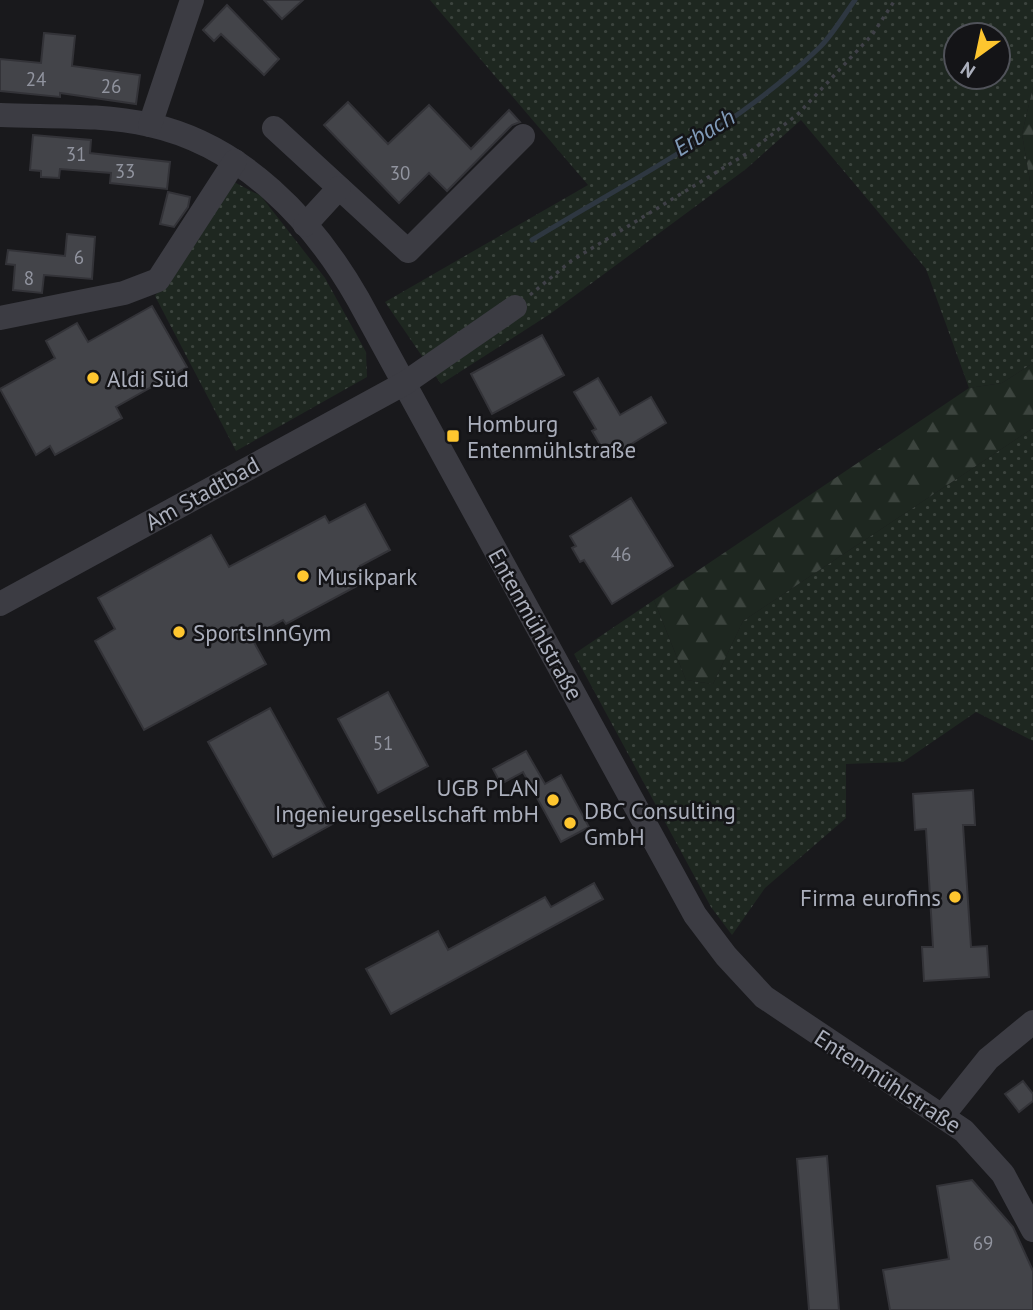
<svg xmlns="http://www.w3.org/2000/svg" width="1033" height="1310" font-family="'PT Sans',sans-serif">
  <style>
    .grass { fill: url(#grass-dots); fill-rule: evenodd }
    .forest { fill: url(#forest-firs) }
    .lines { fill: none; stroke-linecap: round; stroke-linejoin: round }
    .stream { stroke: #2e3741; stroke-width: 5 }
    .building { fill: #434449; stroke: #333338; stroke-width: 2 }
    .path { stroke: #404148; stroke-width: 3.5; stroke-dasharray: 3.5 5; stroke-linecap: butt }
    .minor { stroke: #3c3c43; stroke-width: 24 }
    .poi-dot { fill: #fec62f; stroke: #141417; stroke-width: 2.5 }
    .labels { text-anchor: middle; dominant-baseline: central; stroke-width: 5; stroke-linejoin: round; paint-order: stroke }
    .number-label { font-size: 19px; fill: #91949f }
    .poi-label { font-size: 23px; fill: #abafbc; stroke: #141417; text-anchor: start }
    .street-label { font-size: 23px; fill: #abafbc; stroke: #141417 }
    .water-label { font-size: 24px; font-style: italic; fill: #809ab8; stroke: #141417 }
  </style>
  <defs>
    <pattern id="grass-dots" width="8" height="8" patternUnits="userSpaceOnUse" patternTransform="scale(1.75)"><rect width="8" height="8" fill="#1e2720"/><path d="M2 2h.1M6 6h.1" fill="none" stroke="#3c443e" stroke-width="1.8" stroke-linecap="round"/></pattern>
    <pattern id="forest-firs" width="22" height="20" patternUnits="userSpaceOnUse" patternTransform="scale(1.75)"><rect width="22" height="20" fill="#1e2720"/><path d="M5 1l3.5 6h-7zM16 11l3.5 6h-7z" fill="#3c443e"/></pattern>
  </defs>
  <rect width="100%" height="100%" fill="#19191c"/>
  <g class="grass">
    <path d="M430 0H1033V87L1022 134 1033 199V363L1002 383 969 388 926 269 801 120 746 169 550 314 441 384 385 302 588 185ZM956 35H998V77H956Z"/>
    <polygon points="234,182 261,196 325,278 366,352 367,377 236,451 155,296"/>
    <polygon points="1033,428 1033,741 976,712 903,762 846,764 846,818 765,888 732,935 711,907 574,654 654,600 686,680 713,684 743,621"/>
  </g>
  <g class="forest">
    <polygon points="1033,87 1033,199 1022,134"/>
    <polygon points="1033,363 1033,428 743,621 713,684 686,680 654,600 969,388 1002,383"/>
  </g>
  <g class="lines">
    <path class="stream" d="M532 240C629 181 738 127 820 47 833 34 844 15 855 0"/>
  </g>
  <g class="building">
    <polygon points="264,0 303,0 282,19"/>
    <polygon points="227,5 279,59 264,75 221,34 214,41 203,30"/>
    <polygon points="44,33 75,36 72,66 140,75 136,104 60,93 60,97 0,91 0,59 41,63"/>
    <polygon points="348,102 388,144 429,105 471,149 509,110 520,122 512,125 447,191 429,173 399,203 324,125"/>
    <polygon points="33,135 91,140 90,153 170,162 167,189 110,183 111,173 60,169 59,178 41,177 41,171 30,170"/>
    <polygon points="168,192 190,197 188,207 174,227 160,224"/>
    <polygon points="67,234 95,237 92,279 44,275 42,293 13,290 15,265 6,264 8,250 65,256"/>
    <polygon points="152,306 187,367 116,407 122,418 55,455 50,446 36,455 0,389 55,358 46,341 77,323 88,342"/>
    <polygon points="542,335 564,375 492,414 471,374"/>
    <polygon points="598,378 620,415 651,397 666,423 608,458 592,431 596,429 574,392"/>
    <polygon points="631,498 673,566 612,604 584,560 580,562 572,548 576,546 570,536"/>
    <polygon points="365,504 390,550 360,566 368,580 286,624 283,620 251,637 266,664 144,730 95,641 115,629 98,598 211,535 229,567 325,516 329,523"/>
    <polygon points="388,692 428,766 378,793 338,719"/>
    <polygon points="270,708 334,823 273,857 208,742"/>
    <polygon points="526,751 545,784 561,775 589,827 561,842 523,772 501,784 493,769"/>
    <polygon points="973,790 975,825 963,825 971,947 987,946 989,977 924,981 922,947 933,947 926,829 915,830 913,794"/>
    <polygon points="594,883 603,899 391,1014 366,969 438,931 448,950 545,897 551,907"/>
    <polygon points="1023,1081 1033,1094 1033,1101 1019,1112 1005,1094"/>
    <polygon points="827,1156 839,1310 809,1310 797,1159"/>
    <polygon points="972,1180 1013,1227 1033,1271 1033,1310 890,1310 883,1270 949,1259 937,1186"/>
  </g>
  <g class="lines">
    <polyline class="path" points="530,295 571,261 751,151 798,114 872,35 895,0"/>
    <g class="minor">
      <path d="M0 115C49 117 102 114 150 125 242 145 313 220 358 299L695 915 726 956 764 997 964 1131 1003 1174 1033 1230"/>
      <polyline points="150,125 192,0"/>
      <polyline points="274,128 408,251 523,136"/>
      <polyline points="305,225 339,188"/>
      <polyline points="0,318 124,293 158,280 235,161"/>
      <polyline points="0,604 405,383 515,307"/>
      <polyline points="944,1114 988,1059 1033,1022"/>
    </g>
  </g>
  <g class="poi-dot">
    <circle cx="93" cy="378" r="7"/>
    <rect x="446" y="429" width="14" height="14" rx="3.5"/>
    <circle cx="303" cy="576" r="7"/>
    <circle cx="179" cy="632" r="7"/>
    <circle cx="553" cy="800" r="7"/>
    <circle cx="570" cy="823" r="7"/>
    <circle cx="955" cy="897" r="7"/>
  </g>
  <g class="labels">
    <g class="number-label">
      <text x="36" y="79">24</text>
      <text x="111" y="86">26</text>
      <text x="76" y="154">31</text>
      <text x="125" y="171">33</text>
      <text x="400" y="173">30</text>
      <text x="79" y="257">6</text>
      <text x="29" y="278">8</text>
      <text x="621" y="554">46</text>
      <text x="383" y="743">51</text>
      <text x="983" y="1243">69</text>
    </g>
    <g class="poi-label">
      <text x="107" y="378">Aldi Süd</text>
      <text x="467" y="423">Homburg<tspan x="467" dy="26">Entenmühlstraße</tspan></text>
      <text x="317" y="576">Musikpark</text>
      <text x="193" y="632">SportsInnGym</text>
      <text x="539" y="787" text-anchor="end">UGB PLAN<tspan x="539" dy="26">Ingenieurgesellschaft mbH</tspan></text>
      <text x="584" y="810">DBC Consulting<tspan x="584" dy="26">GmbH</tspan></text>
      <text x="941" y="897" text-anchor="end">Firma eurofins</text>
    </g>
    <g class="street-label">
      <text transform="translate(202 493) rotate(-29)">Am Stadtbad</text>
      <text transform="translate(536 624) rotate(61)">Entenmühlstraße</text>
      <text transform="translate(888 1081) rotate(33)">Entenmühlstraße</text>
    </g>
    <g class="water-label">
      <text transform="translate(704 132) rotate(-32)">Erbach</text>
    </g>
  </g>
  <g transform="translate(977 56) rotate(213)"><circle r="33" fill="#141417" stroke="#505259" stroke-width="2"/>
  <path d="M0-5L12 26L0 18L-12 26Z" fill="#fec62f"/>
  <text y="-10" font-size="19" font-weight="bold" text-anchor="middle" fill="#abafbc">N</text>
  </g>
</svg>
